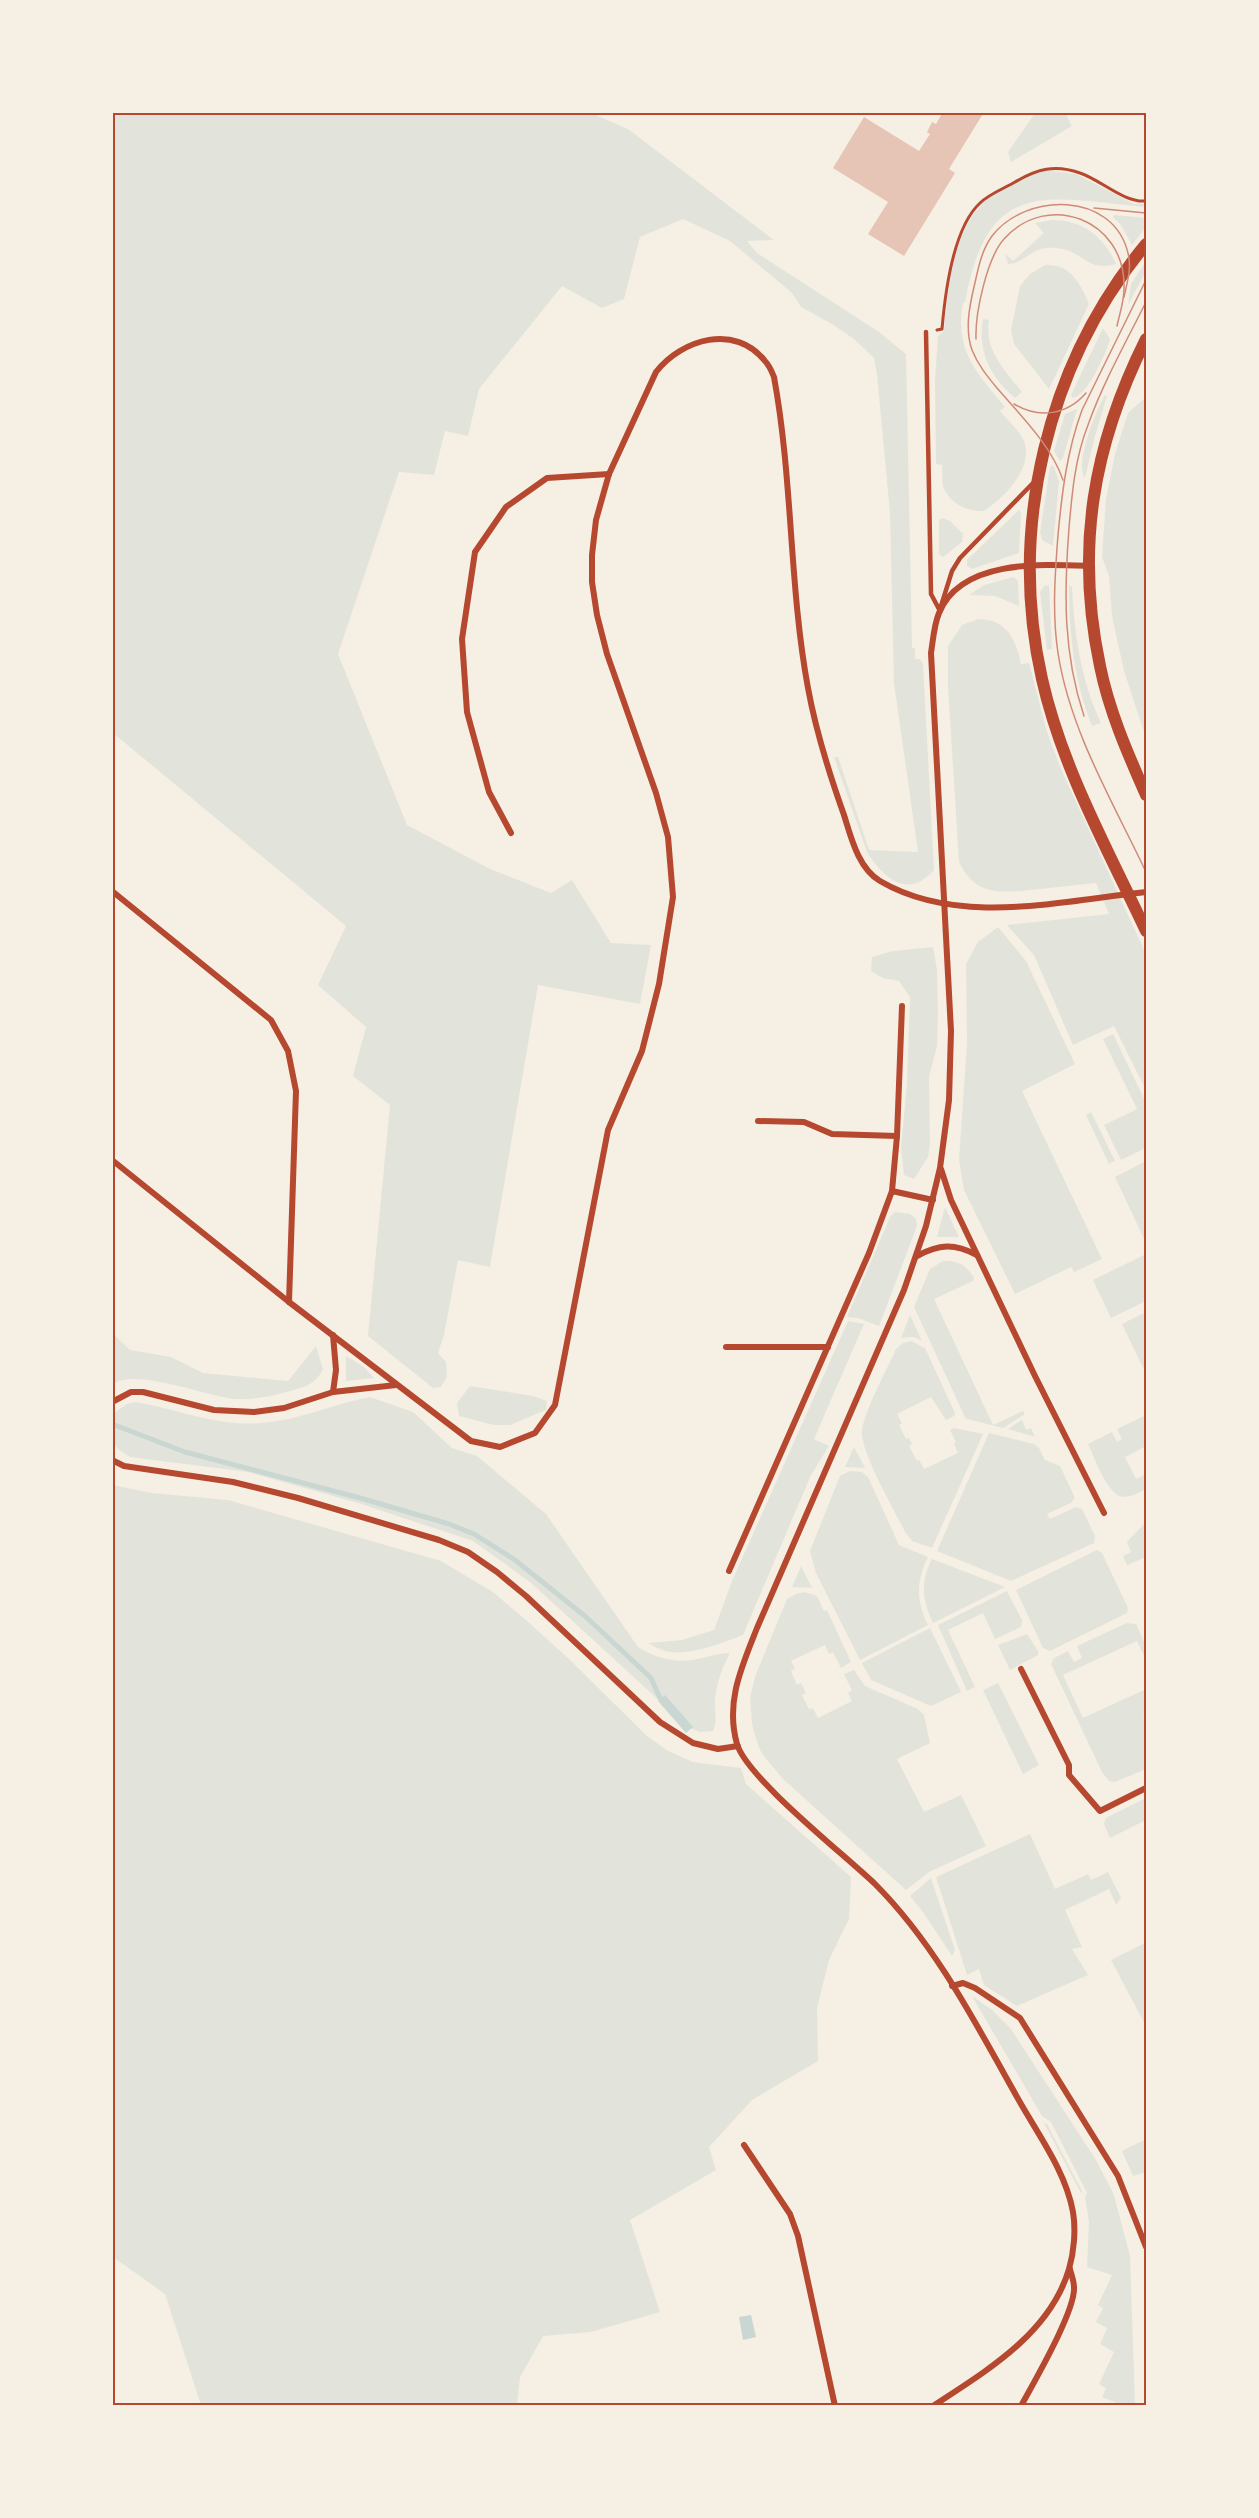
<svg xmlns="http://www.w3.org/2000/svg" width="1259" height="2518" font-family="Helvetica,sans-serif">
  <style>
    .green { fill: #e2e4dc }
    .water { fill: #c9d6d2 }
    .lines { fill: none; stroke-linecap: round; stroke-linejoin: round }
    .stream { stroke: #c9d6d2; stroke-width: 5 }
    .building { fill: #e6c5b7 }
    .path { stroke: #b5482f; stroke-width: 3 }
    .service { stroke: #b5482f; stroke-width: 4.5 }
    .minor { stroke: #b5482f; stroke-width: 6 }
    .secondary { stroke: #b5482f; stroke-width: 12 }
    .tram { stroke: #cf8b77; stroke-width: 1.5 }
    .neatline { fill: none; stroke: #b5482f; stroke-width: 2 }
  </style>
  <rect width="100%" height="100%" fill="#f6efe4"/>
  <g class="green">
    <path d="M112 113H591L628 129 774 240 747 241 757 253 879 332 906 354 912 647 915 649V659H920L923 664 934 870C908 900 883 878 867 852L834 757H838L869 850 918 852 894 683 890 513 877 374 874 358 854 339 832 324 801 307 792 293 730 241 683 219 640 237 624 299 602 308 562 286 479 389 468 436 445 431 434 475 399 472 338 654 407 825 490 869 551 893 572 880 611 943 651 945 640 1004 538 985 490 1267 458 1260 444 1335 438 1353 446 1362 447 1376 441 1387 433 1388 368 1336 390 1105 353 1076 366 1027 318 985 346 926 113 733Z"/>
    <polygon points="1035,113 1065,113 1072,126 1011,162 1008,152"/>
    <path d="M1045 170 1076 174 1134 204H1146V207C1043 197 988 177 965 302L963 303C954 350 977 373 1005 407L1000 411C1007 420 1019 430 1024 441 1034 468 1004 498 984 511 968 512 951 504 944 489 941 482 943 472 942 465L936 464 935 380 938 336 944 331C948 291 952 238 980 206 993 191 1019 182 1036 172Z"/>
    <polygon points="1114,215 1146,218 1146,227 1132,245 1121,225 1113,217"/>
    <path d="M1052 220C1082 220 1104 236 1116 264 1088 272 1086 254 1062 249 1031 243 1029 262 1008 264L1005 254 1013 261 1044 233 1035 223Z"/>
    <polygon points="1146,261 1146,271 1128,305 1131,284"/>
    <path d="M1045 265C1071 264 1080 283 1089 304L1049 389 1014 344 1011 330 1020 286 1030 274Z"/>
    <path d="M983 319 989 320C984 350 1005 370 1022 392L1015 398C991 378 977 351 983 319Z"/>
    <path d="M1103 328 1110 339C1105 355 1089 393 1073 398L1071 395Z"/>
    <path d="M1105 395 1107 396 1095 436 1085 478C1074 464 1096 410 1105 395Z"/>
    <polygon points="1146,397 1146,738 1124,671 1112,616 1109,576 1102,557 1106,499 1115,454 1128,413"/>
    <polygon points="1077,409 1063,458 1060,461 1054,451 1065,414"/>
    <polygon points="1053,465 1059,481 1053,546 1042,540 1040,532 1050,467"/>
    <polygon points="1019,510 1021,513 1019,553 972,569 967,566 967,560"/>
    <polygon points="942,518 950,521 963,534 962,542 943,557 939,554 939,520"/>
    <polygon points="1013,577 1018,581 1019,606 995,596 969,595 984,585"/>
    <polygon points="1049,585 1052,649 1047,650 1040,592 1044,586"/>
    <path d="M1069 585 1072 587C1074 632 1081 681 1101 723L1092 726C1074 680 1069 634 1069 585Z"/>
    <path d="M978 619C1006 619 1016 639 1021 664L1029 663 1047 732 1061 769 1146 954V1090L1114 1026 1073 1045 1034 955 1007 925 1109 914 1096 883C1077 885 1058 887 1040 889 1005 892 976 899 959 862L948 687V646L962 625Z"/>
    <polygon points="998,927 1026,961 1075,1064 1022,1091 1102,1259 1074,1272 1071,1267 1015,1294 964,1190 959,1160 967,1043 966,964 978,942"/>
    <polygon points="933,947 937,970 938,1014 937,1046 929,1077 930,1144 928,1157 914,1179 904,1175 901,1148 907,1083 910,997 899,981 883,978 871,971 872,957 893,951"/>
    <polygon points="1113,1034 1146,1103 1146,1148 1121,1160 1104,1125 1137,1109 1103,1039"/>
    <polygon points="1091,1112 1115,1161 1109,1164 1086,1115"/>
    <polygon points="1146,1161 1146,1243 1115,1177"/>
    <polygon points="945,1207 959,1237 937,1237"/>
    <polygon points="895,1212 910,1214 916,1219 917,1226 879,1326 858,1318 847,1317 890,1217"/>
    <polygon points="1146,1254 1146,1301 1111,1318 1093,1280"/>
    <path d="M943 1261C958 1260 967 1265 974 1278L973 1281 934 1299 993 1425 1023 1411 1025 1414 1003 1428 967 1419 965 1417 914 1307 930 1269Z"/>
    <polygon points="1146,1312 1146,1374 1122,1324"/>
    <polygon points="910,1315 922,1341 914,1337 901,1338"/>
    <path d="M848 1321 864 1324 814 1439 829 1446 811 1475 743 1635C723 1643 686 1657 665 1651 659 1649 653 1646 648 1643L682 1640 714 1630 732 1581Z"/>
    <path d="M113 1334 130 1350 171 1357 203 1373 288 1381 316 1346 323 1369C316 1384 305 1387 290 1391 273 1396 253 1400 235 1399 204 1396 136 1368 113 1384Z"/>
    <path d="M911 1341 925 1348 955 1413 954 1416 946 1420 931 1397 897 1414 902 1423 899 1425 906 1439 909 1438 912 1444 909 1446 917 1461 919 1460 924 1469 958 1453 954 1444 956 1442 950 1430 954 1428 983 1434 932 1548 912 1541 905 1532C895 1511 859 1450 862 1430 865 1410 887 1369 896 1349L903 1343Z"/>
    <polygon points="346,1356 364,1367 374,1378 346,1381"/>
    <polygon points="470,1386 533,1396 547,1401 546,1410 510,1425 494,1425 459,1416 457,1403"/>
    <path d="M370 1397 413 1412 452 1448 477 1456 546 1514 638 1647C656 1658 676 1664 697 1659 708 1657 718 1653 730 1653 722 1668 717 1682 715 1699 714 1710 718 1720 713 1731L700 1732 688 1727 530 1582 473 1541 358 1503 248 1472 130 1457 119 1450 113 1443V1414L127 1404 135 1402C178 1409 217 1427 262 1423 299 1420 334 1404 370 1397Z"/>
    <path d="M1146 1415V1446L1125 1457 1136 1479 1146 1474V1489C1140 1492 1132 1497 1124 1497 1107 1496 1095 1458 1088 1444L1112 1432 1117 1442 1122 1439 1117 1429Z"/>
    <polygon points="1022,1420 1026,1430 1031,1428 1035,1437 1008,1429"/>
    <polygon points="989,1433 1034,1444 1039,1448 1045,1460 1060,1466 1075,1498 1071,1503 1047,1514 1050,1519 1076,1507 1082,1509 1095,1536 1094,1543 1011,1581 937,1551"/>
    <polygon points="854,1447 865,1468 845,1467"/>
    <path d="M850 1471 862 1472 868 1477 899 1545 928 1557C916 1581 916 1601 928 1625L860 1660 816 1573 810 1551 840 1476Z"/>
    <polygon points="112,1485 152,1493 228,1500 441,1561 493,1592 526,1620 568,1658 647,1736 668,1751 693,1762 741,1768 746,1784 851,1877 849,1919 829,1960 817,2008 818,2061 752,2100 709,2147 716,2170 630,2220 660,2312 591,2332 543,2336 520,2377 517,2405 201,2405 165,2294 113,2257"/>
    <polygon points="1146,1522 1146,1557 1127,1565 1123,1556 1131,1552 1127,1542"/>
    <polygon points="1097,1550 1102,1553 1128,1608 1127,1613 1050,1651 1043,1648 1016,1590"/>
    <path d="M932 1559 1005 1587 933 1623C922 1600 920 1582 932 1559Z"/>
    <polygon points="801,1566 812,1588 792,1587"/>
    <polygon points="1007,1591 1022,1620 1021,1627 995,1639 983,1613 948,1630 975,1687 967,1691 938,1625"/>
    <polygon points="805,1592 817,1596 824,1611 827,1610 851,1662 841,1668 833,1652 829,1654 825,1645 791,1661 795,1669 791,1671 797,1685 801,1683 806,1693 802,1695 809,1709 813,1708 818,1718 852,1701 848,1693 852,1690 844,1674 854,1670 865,1686 918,1709 924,1715 930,1743 897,1759 924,1812 961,1795 986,1846 929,1872 906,1890 783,1779 762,1754 757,1742 752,1724 750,1697 756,1674 787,1599 796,1594"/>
    <polygon points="1127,1623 1136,1624 1146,1646 1146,1660 1137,1641 1063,1675 1083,1718 1146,1689 1146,1712 1143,1714 1146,1722 1146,1769 1115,1782 1109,1781 1102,1772 1051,1664 1054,1658 1068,1651 1074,1662 1082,1658 1077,1646"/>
    <polygon points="930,1628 961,1692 931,1706 871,1680 862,1663"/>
    <polygon points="1027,1634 1038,1651 1038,1655 1010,1670 998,1645"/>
    <polygon points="998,1683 1039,1765 1023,1774 983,1690"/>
    <polygon points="1146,1798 1146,1820 1110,1838 1104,1824 1106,1818"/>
    <polygon points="1030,1834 1055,1889 1088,1874 1091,1880 1108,1872 1121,1898 1116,1905 1109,1889 1065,1910 1082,1947 1072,1949 1088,1975 1017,2006 984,1985 979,1969 967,1975 936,1877"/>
    <polygon points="931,1878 955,1950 952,1956 923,1912 910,1896"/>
    <polygon points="1145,1943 1146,1946 1146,2026 1111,1960"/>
    <polygon points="972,1996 992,2010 1011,2029 1096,2160 1114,2195 1130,2256 1135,2404 1117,2403 1102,2397 1106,2388 1099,2384 1114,2352 1100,2344 1107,2328 1096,2322 1103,2308 1098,2305 1112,2275 1087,2267 1089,2222 1085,2197 1087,2193 1051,2122 1042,2116"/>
    <polygon points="1044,2123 1047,2124 1082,2191 1081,2193"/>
    <polygon points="1146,2139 1146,2172 1133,2176 1122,2151"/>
  </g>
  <g class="water">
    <polygon points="665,1695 693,1727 686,1733 658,1701"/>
    <polygon points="751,2315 756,2337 743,2340 739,2317"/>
  </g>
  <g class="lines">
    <polyline class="stream" points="112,1424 185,1452 360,1498 449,1524 474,1534 515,1560 586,1617 651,1678 660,1698"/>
  </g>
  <polygon class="building" points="943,112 984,112 949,169 955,173 904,256 868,234 888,202 833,168 864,117 919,151 930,134 927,132 932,122 936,124"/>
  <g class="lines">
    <path class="path" d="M937 330 942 329C945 294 953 228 980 203 989 194 1003 189 1015 182 1037 169 1055 164 1080 173 1101 180 1124 203 1146 201"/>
    <g class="service">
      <polyline points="926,332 931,594 940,611"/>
      <polyline points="941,606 952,571 960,558 1035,481"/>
    </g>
    <g class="minor">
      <polyline points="511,833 489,792 467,712 462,639 475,552 506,507 547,478 609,474"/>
      <polyline points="112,891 271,1020 288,1051 296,1091 289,1302"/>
      <polyline points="758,1121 804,1122 832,1134 897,1136"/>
      <path d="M112 1160 289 1302 471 1441 500 1447 535 1433 555 1405 608 1130 642 1051 659 984 673 897 668 837 656 793 607 654 597 615 592 582V555L596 520 609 474 656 372C682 339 735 323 765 361 769 365 772 372 774 377 793 480 789 586 808 688 816 732 829 773 844 815 851 837 858 868 880 881 958 927 1061 901 1146 892"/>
      <polyline points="941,1169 951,1200 1035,1376 1104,1513"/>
      <polyline points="892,1191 897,1136 902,1006"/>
      <path d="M917 1256C939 1244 954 1243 977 1255"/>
      <polyline points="333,1335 336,1370 333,1392"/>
      <polyline points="726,1347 828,1347"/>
      <polyline points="112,1402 131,1392 143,1392 214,1410 254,1412 284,1408 333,1392 396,1385"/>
      <polyline points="112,1460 124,1466 233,1482 298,1498 439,1540 468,1552 497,1572 526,1596 660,1722 693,1743 718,1749 738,1746"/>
      <polyline points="729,1571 869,1253 892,1191 933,1200"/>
      <polyline points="1021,1669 1069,1765 1069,1775 1100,1811 1146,1788"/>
      <polyline points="952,1986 963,1983 975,1988 1020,2018 1118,2176 1146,2247"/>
      <polyline points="744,2145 790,2214 798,2236 835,2406"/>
      <path d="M933 2406C986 2371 1050 2334 1069 2269 1074 2252 1076 2230 1073 2212 1066 2173 1040 2137 1021 2104 978 2028 937 1946 875 1884 845 1855 747 1778 737 1744 725 1702 742 1666 757 1628L904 1290 926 1226 940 1168 949 1100 951 1031 931 653C933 640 934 625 939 613 961 559 1043 564 1089 566"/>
      <path d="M1021 2406C1034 2382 1076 2310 1074 2287 1074 2281 1071 2274 1070 2269"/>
    </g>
    <g class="secondary">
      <path d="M1146 244C1047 364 1008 527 1042 679 1062 768 1108 850 1146 931"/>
      <path d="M1146 339C1093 445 1075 548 1100 666 1109 711 1128 754 1146 795"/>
    </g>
    <g class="tram">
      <polyline points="1094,208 1146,213"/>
      <path d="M1146 280 1082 410C1067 451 1062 492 1058 535 1055 574 1052 614 1058 653 1070 731 1113 802 1146 872"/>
      <path d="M976 339C975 313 987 258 1004 239 1048 190 1124 220 1124 285 1125 299 1120 312 1117 326"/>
      <path d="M1014 404C1039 419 1067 415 1086 393"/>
      <path d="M1063 480C1051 445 1021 416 997 388 987 376 978 365 972 350 965 330 969 308 974 287 978 270 981 251 992 236 1026 192 1113 191 1128 253 1132 268 1127 283 1124 297"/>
      <path d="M1084 716C1063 653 1064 593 1069 528 1072 493 1075 458 1088 425 1103 383 1126 342 1146 302"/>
    </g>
  </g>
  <rect width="1259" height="2518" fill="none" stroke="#f6efe4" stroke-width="228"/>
  <rect x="114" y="114" width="1031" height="2290" class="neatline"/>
</svg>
